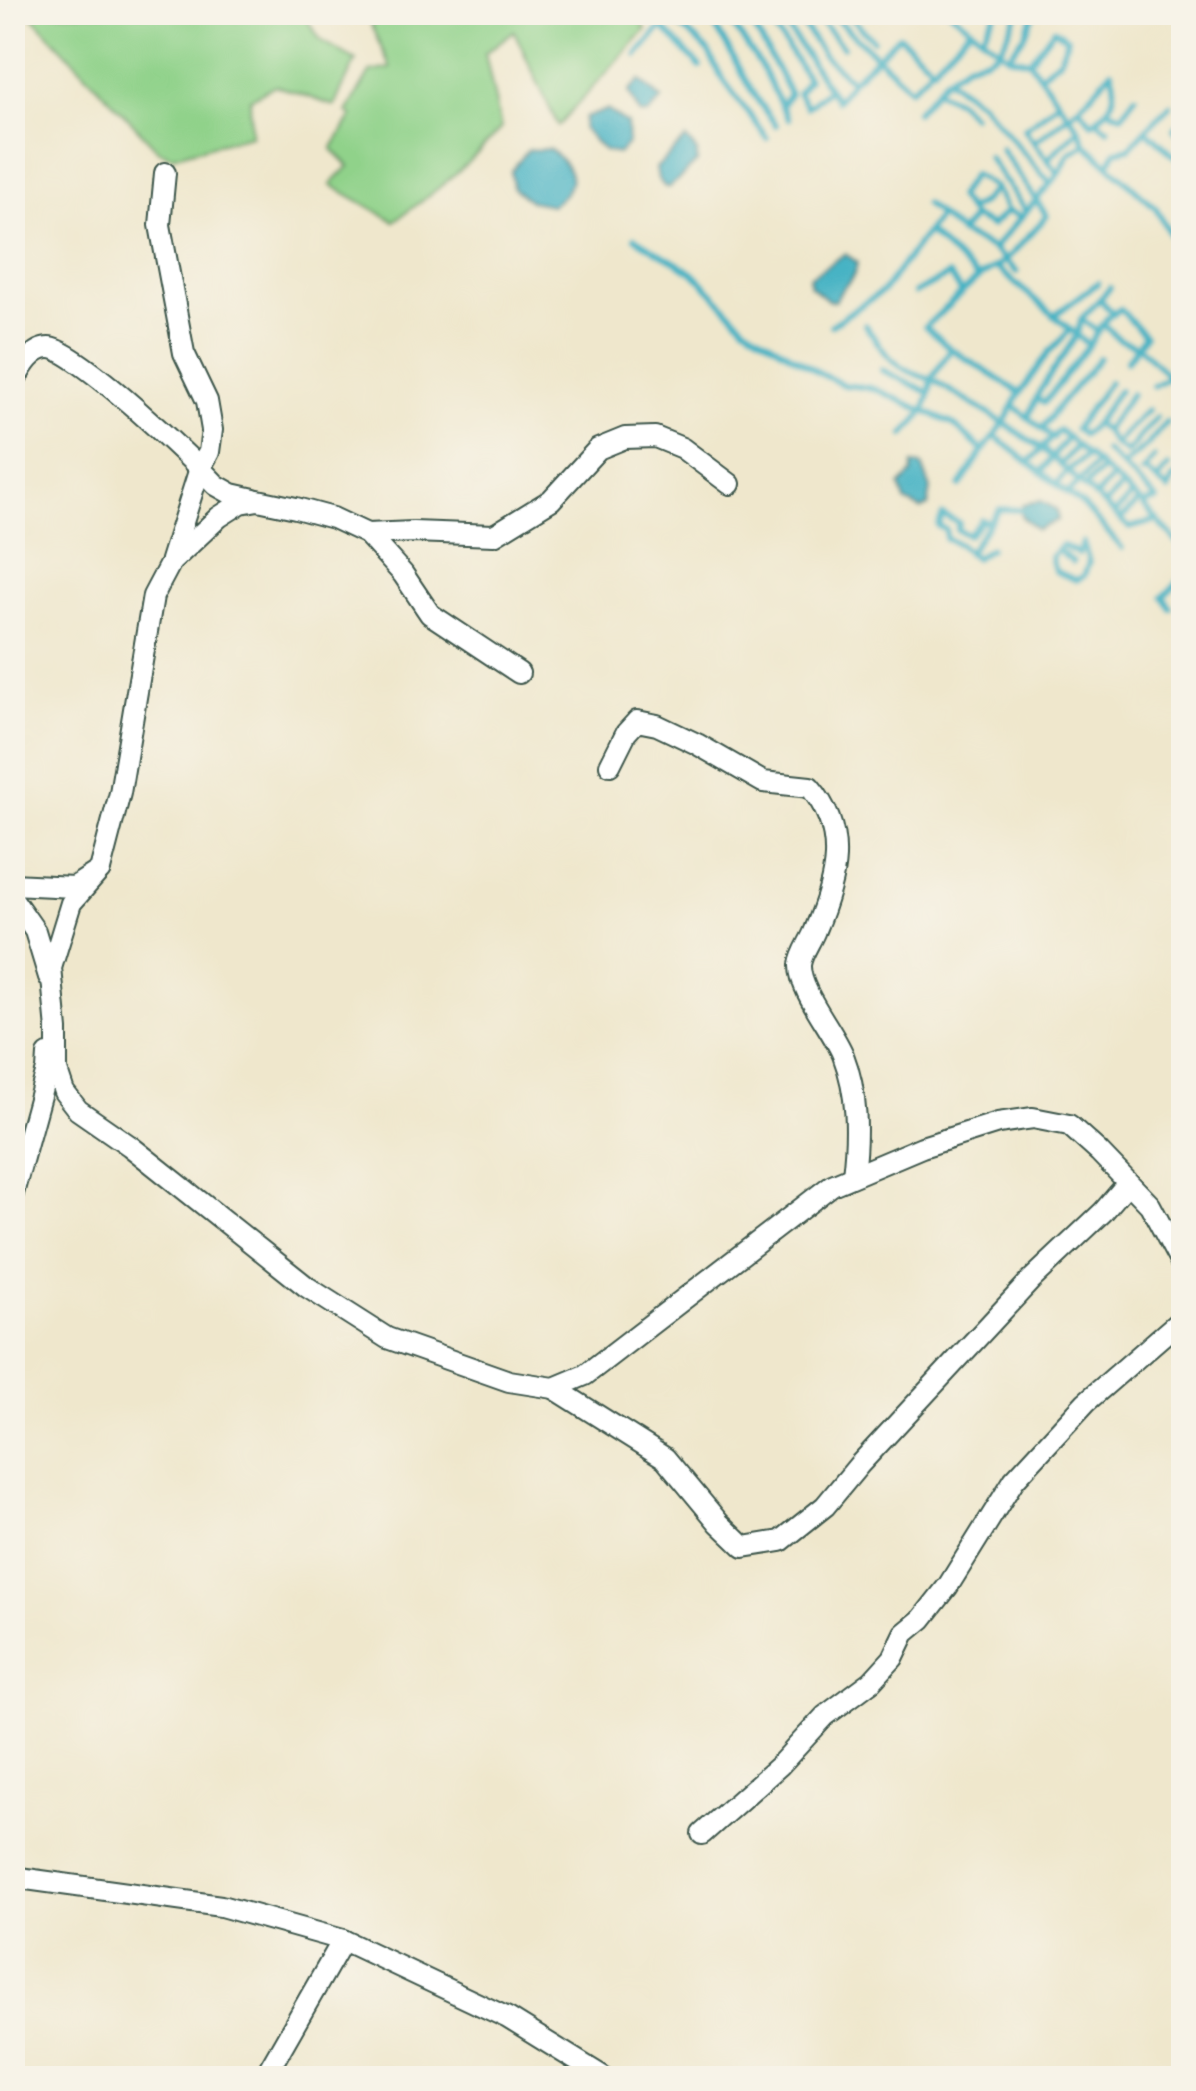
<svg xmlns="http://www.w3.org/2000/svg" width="1196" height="2091" font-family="Delius,sans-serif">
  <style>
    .green { fill: #90d28a; stroke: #58885f; stroke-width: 2.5 }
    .water { fill: #47b3c4; stroke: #33787c; stroke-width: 2.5 }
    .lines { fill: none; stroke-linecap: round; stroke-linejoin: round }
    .stream { stroke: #47b3c4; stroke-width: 6 }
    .street-casing { stroke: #3e564b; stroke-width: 24 }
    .street { stroke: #fff; stroke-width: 20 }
  </style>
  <rect width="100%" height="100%" fill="#f7f3e8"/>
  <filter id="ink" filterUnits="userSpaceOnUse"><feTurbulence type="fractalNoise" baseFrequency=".01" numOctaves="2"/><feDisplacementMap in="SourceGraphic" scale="20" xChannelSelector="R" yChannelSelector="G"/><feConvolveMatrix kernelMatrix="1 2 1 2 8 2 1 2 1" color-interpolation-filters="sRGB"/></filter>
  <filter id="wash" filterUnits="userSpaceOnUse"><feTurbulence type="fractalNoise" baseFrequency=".0048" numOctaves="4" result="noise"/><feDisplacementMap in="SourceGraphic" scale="40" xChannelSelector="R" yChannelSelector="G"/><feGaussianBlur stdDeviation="2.25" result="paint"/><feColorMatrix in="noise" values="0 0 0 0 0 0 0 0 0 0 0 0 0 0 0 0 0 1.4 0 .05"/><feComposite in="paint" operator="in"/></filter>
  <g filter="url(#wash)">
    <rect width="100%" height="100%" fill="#efe7cc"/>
    <g class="green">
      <polygon points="29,13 307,13 304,16 321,40 356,60 334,106 275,85 250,99 251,135 172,156 158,150"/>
      <path d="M365 13H633L646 29 558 126 514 31 485 53 501 128C469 165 435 193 394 221L331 185 349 166 332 149 352 116 347 112 370 72 391 68Z"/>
    </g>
    <g class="water">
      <polygon points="640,80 662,99 648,115 640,114 629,92"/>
      <polygon points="607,110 627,124 628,143 618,154 604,151 583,129 585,118"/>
      <polygon points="686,139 697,152 697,162 670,187 665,187 658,179 656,168"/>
      <path d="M549 149C574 168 580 186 551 205L530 201 513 188 511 171 528 150Z"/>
      <path d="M845 254 857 262C855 284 842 283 836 300L829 301 811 286 809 277Z"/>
      <polygon points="913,464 922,465 931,489 928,506 921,509 905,501 900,486 912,474"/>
      <polygon points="1041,501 1056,509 1058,520 1037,530 1021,516 1023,504"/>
    </g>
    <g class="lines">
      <g class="stream">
        <path d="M705 12C733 50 745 89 776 125"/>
        <polyline points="724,12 762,68 788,119"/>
        <polyline points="746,12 790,94 781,106"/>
        <polyline points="764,12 808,79 798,93 807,107 829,89"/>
        <polyline points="777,12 837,101 852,81 899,36 934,68"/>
        <polyline points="794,12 824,56 852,81"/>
        <polyline points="812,12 843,47"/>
        <polyline points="829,12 911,89 971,28"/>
        <polyline points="846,12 873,40"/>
        <polyline points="951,12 1008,56 1029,61 1079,129 1085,144 1156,208 1184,262"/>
        <polyline points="670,17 708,51 722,78 767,138"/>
        <polyline points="662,27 700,67"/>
        <polyline points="982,37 997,12"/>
        <polyline points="637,55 670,17 667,12"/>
        <polyline points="1008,56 1025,35 1035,12"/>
        <polyline points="1029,61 1054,29 1068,39 1059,60 1039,75"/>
        <polyline points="946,78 981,103 1050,183"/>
        <polyline points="937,91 956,100 972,115"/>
        <polyline points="1058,102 1024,129 1059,174 1069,154 1085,144"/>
        <polyline points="1110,110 1122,115 1135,96"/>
        <polyline points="916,112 946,78 968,63 987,58 1000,50 1019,12"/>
        <polyline points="1184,119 1174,129 1184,140"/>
        <polyline points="1096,120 1108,129"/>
        <polyline points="1146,129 1170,105"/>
        <path d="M1034 142C1065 119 1088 101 1111 71 1120 95 1111 109 1092 123L1079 107"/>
        <polyline points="988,157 1026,211"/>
        <polyline points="1048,159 1079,129"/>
        <polyline points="1108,165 1116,151 1129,148 1146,130 1184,165"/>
        <polyline points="925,204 960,233"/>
        <polyline points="967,210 981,203 995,188"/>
        <polyline points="973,217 991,226 1007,211"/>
        <polyline points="927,232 978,278"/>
        <polyline points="635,238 693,273 745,326 821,374 844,385 873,388 924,411 930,393"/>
        <polyline points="993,249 1059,174"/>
        <polyline points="996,267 1089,345 1107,318 1120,309 1145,336 1127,361"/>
        <polyline points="1017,272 993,249 960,233 973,217 958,197 973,174 995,188 1007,211 1021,217"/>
        <polyline points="915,293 949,275 962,293"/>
        <polyline points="1100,299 1113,314"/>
        <polyline points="1053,316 1098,283"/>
        <polyline points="1081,319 1099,332"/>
        <polyline points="1103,324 1120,340 1138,346 1169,377"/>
        <polyline points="831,325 883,291 939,216"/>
        <path d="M865 325C886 355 894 369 931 379L951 349 925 327 978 278 1006 260 1047 216 1001 149"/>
        <polyline points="951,349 1020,393 1004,423 1044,450 1130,528 1157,520"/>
        <polyline points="882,370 930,393 931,379 1004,423 983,451"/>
        <polyline points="1153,386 1183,368"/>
        <polyline points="1020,393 1049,352 1070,330"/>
        <polyline points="1037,399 1044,403 1089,345"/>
        <polyline points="1014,406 1053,438"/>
        <polyline points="1028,418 1039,392 1077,335 1081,319 1110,288"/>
        <polyline points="1095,424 1083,435 1075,429 1109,382"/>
        <path d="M1042 429C1059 402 1080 383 1099 358"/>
        <polyline points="1105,431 1095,424 1119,390"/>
        <polyline points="904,435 924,411 953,424 983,451 960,486"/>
        <polyline points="995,436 1084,506 1122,548"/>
        <polyline points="1114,444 1105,431 1131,394"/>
        <polyline points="1105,450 1157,500 1143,504"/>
        <polyline points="1125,451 1114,444 1147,410"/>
        <polyline points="1126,453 1156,417"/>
        <polyline points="1029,462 1059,430 1139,501 1180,545 1184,553"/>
        <polyline points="1060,465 1077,445"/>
        <polyline points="1122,466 1148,444 1166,422"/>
        <polyline points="1144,470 1168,490 1173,479 1184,472"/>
        <polyline points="1041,472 1068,437"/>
        <polyline points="1142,472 1154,457"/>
        <polyline points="1157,481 1168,467"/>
        <polyline points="1057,484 1067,471 1088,455"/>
        <polyline points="1084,487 1103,469"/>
        <polyline points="1068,493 1097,463"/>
        <polyline points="1095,497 1113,477"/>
        <polyline points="1105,505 1122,486"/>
        <polyline points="1115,514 1132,495"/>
        <polyline points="1121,520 1139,501"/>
        <polygon points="1083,542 1089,562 1084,576 1076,580 1055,571 1051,557 1062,545 1079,554"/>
        <polyline points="990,548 975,558 959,544 946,539 946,530 938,526 943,515 959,523 957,530 969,535 982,520 990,522 1000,509 1028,510"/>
        <polyline points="1057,550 1073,562"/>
        <polyline points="968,553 990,522"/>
        <polyline points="1171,608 1163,597 1184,576"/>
      </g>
    </g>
  </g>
  <g filter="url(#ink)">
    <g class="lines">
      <defs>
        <g id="street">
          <polyline points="165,173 160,225 184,353 207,401 212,430 209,452 200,468 171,560"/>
          <path d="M12 385C20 371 31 348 49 348 76 348 194 461 216 485L232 494 254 499"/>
          <polyline points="367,534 413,532 494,535 551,500 598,449 625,438 655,437 682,448 730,484"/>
          <path d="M610 765 626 733 637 721 657 725 697 744 763 782 810 787C849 833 836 880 815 930 811 941 801 954 800 965 799 991 833 1030 843 1055 858 1094 858 1134 853 1175"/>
          <polyline points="100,870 71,903 51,968 57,1030 57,1071 64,1092 78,1110 130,1146 307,1287 387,1338 509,1381 554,1388 585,1375 832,1185 922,1147 998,1123 1033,1118 1069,1125 1099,1152 1150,1205 1184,1269"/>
          <polyline points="12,884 74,887 100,870 120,793 153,596 171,562 219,517 241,503 258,500 296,508 333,518 367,534 403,574 430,614 519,673"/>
          <polyline points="12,898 35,931 49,977"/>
          <polyline points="12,1197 47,1070 48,1055"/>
          <polyline points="554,1388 665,1458 719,1523 744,1547 781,1541 825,1506 859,1465 1031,1280 1103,1212 1127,1184"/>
          <polyline points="702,1834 780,1765 825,1716 872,1681 893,1658 905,1633 922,1619 948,1586 1014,1480 1086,1402 1184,1317"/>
          <polyline points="12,1877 221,1906 343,1940 508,2018 605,2078"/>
          <polyline points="264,2078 343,1940"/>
        </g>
      </defs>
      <use href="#street" class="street-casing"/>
      <use href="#street" class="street"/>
    </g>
  </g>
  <rect width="1196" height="2091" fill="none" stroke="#f7f3e8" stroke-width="50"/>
</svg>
